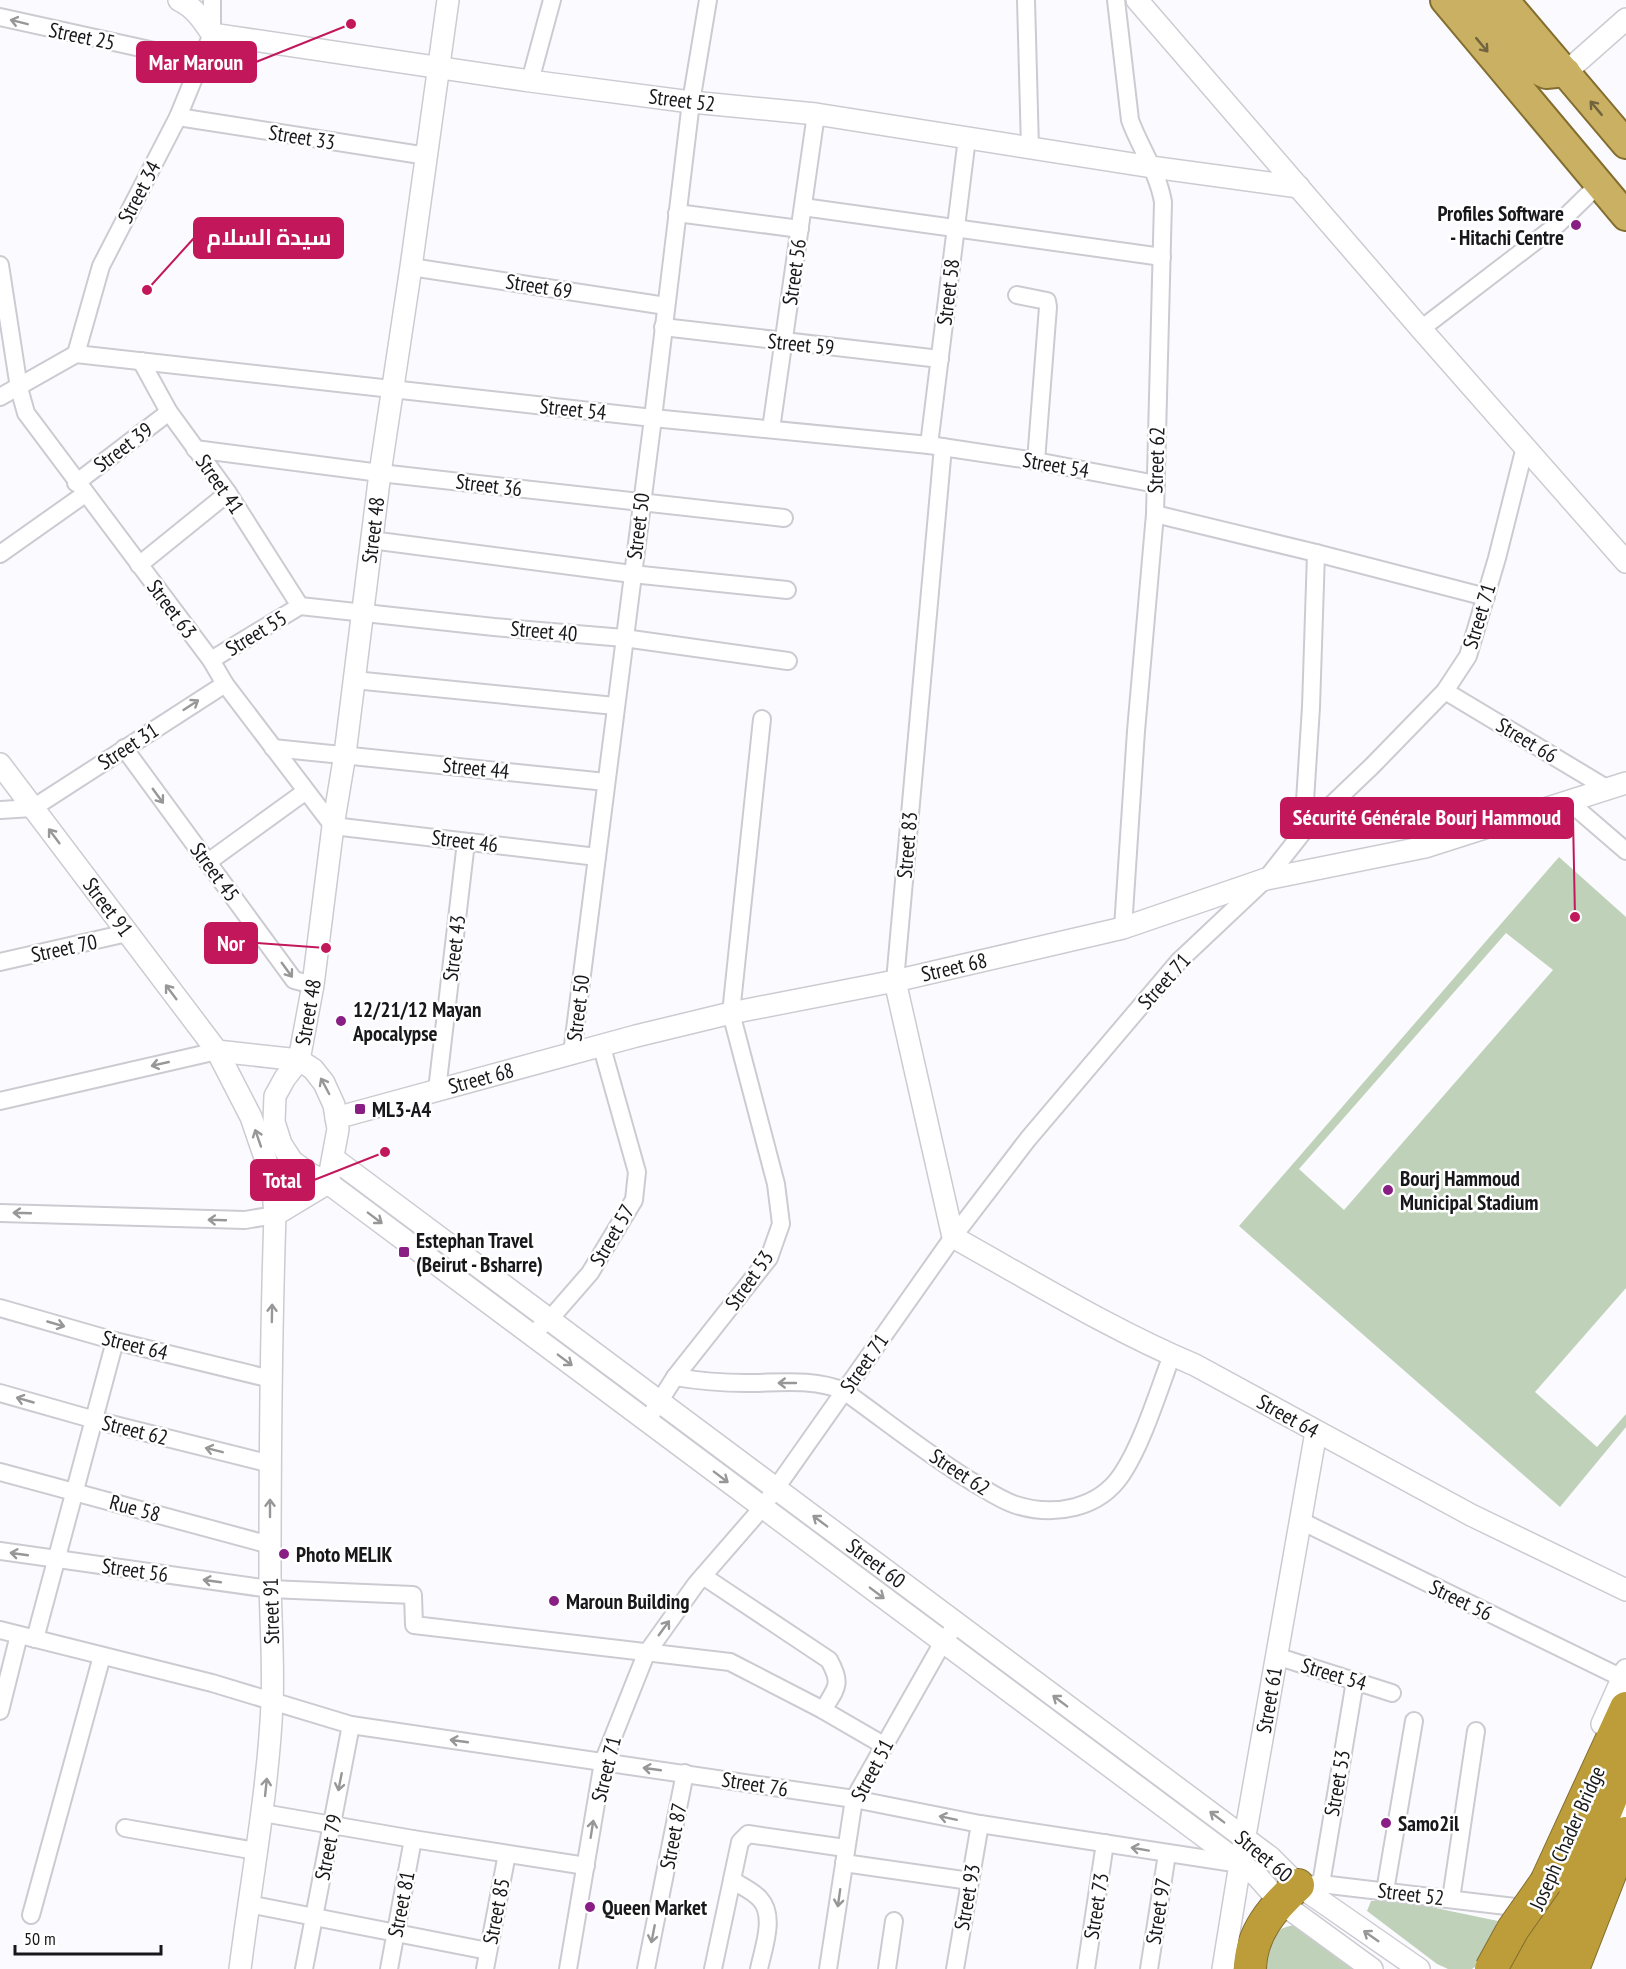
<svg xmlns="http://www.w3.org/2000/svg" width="1626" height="1969" font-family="'PT Sans Narrow',Cairo,sans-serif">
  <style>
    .green { fill: #bfd2b9; fill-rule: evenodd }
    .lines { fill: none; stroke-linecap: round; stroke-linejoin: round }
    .minor-casing { stroke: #cccbd2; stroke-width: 20 }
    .tertiary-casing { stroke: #cccbd2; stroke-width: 24 }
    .trunk-casing { stroke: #836e2f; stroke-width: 32 }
    .motorway-casing { stroke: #836e2f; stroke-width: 34 }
    .minor { stroke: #fff; stroke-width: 16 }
    .tertiary { stroke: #fff; stroke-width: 21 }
    .trunk { stroke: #cab062; stroke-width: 28 }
    .motorway { stroke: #bc9d3a; stroke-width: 32 }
    .motorway-bridge-casing { stroke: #836e2f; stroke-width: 34; stroke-linecap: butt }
    .motorway-bridge { stroke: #bc9d3a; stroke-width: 32 }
    .oneway { stroke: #979798 }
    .oneway2 { stroke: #71643e }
    .poi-dot { fill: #891f85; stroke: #fff; stroke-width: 2 }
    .labels { text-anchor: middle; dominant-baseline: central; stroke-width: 5; stroke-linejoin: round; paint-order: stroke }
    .street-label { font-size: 21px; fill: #18171a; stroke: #fff }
    .poi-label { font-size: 21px; font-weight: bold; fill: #18171a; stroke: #fff; text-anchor: start }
    .leader { fill: none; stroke: #c2185b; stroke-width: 2 }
    .callout-dot { fill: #c2185b; stroke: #fff; stroke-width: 2 }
    .callout { fill: #c2185b; stroke: #c2185b; stroke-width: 2 }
    .callout-label { font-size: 22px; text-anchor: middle; font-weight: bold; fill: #fff }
  </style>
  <rect width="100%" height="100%" fill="#fbfbff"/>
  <g class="green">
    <path d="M1559 857 1626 917V1288L1535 1392 1597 1447 1626 1414V1427L1560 1507 1239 1226ZM1506 933 1553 970 1344 1210 1299 1169Z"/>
    <polygon points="1378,1896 1498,1921 1496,1924 1499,1925 1475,1967 1472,1969 1448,1969 1437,1964 1367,1911 1371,1901 1375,1901"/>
    <path d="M1296 1925 1353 1969H1263C1269 1947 1269 1927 1296 1925Z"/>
  </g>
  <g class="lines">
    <defs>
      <g id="minor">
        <polyline points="1026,0 1030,148"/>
        <path d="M1116 0 1130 120C1140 148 1158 172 1163 202L1155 514 1136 731 1123 928"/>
        <polyline points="0,17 200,61"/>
        <polyline points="530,81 552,0"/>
        <polyline points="178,117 427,156"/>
        <polyline points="803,207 1162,257"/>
        <polyline points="677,213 800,229"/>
        <polyline points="0,265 19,388 26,413 211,660 225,684 333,826 597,857"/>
        <polyline points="411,267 666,306"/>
        <polyline points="1017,295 1047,301 1048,307 1036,461"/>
        <polyline points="663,327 940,359"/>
        <polyline points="1421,329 1558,224 1599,184"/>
        <polyline points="76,354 101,266 178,117 212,34 212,0"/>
        <polyline points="141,361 169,412 228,493 300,606"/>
        <polyline points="0,397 76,354 653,418 929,445 1036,461 1156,484"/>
        <polyline points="771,429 816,114"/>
        <polyline points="929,445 967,138"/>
        <polyline points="195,449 380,473 784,518"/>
        <polyline points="76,483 169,412"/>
        <polyline points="1155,514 1316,553 1486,597"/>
        <polyline points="371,540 632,574 787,590"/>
        <polyline points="0,554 85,494"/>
        <polyline points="139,565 228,493"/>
        <polyline points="300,606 494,627 624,638 788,661"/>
        <polyline points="211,660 300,606"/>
        <polyline points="354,680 615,706"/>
        <polyline points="1445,691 1608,789"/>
        <polyline points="124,748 294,980 313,985"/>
        <polyline points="273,748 606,782"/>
        <polyline points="1568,801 1626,851"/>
        <polyline points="0,810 33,808 225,684"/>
        <polyline points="1303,832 1311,707 1316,553"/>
        <polyline points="208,862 306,791"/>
        <polyline points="0,962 127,933"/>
        <polyline points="895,981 943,447"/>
        <polyline points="572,1053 653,418 691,102 708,0"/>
        <polyline points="437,1090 466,842"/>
        <polyline points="0,1101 217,1051"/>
        <polyline points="0,1213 245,1220 275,1215"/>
        <polyline points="0,1308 115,1341 271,1379"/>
        <polyline points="531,1335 550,1319 590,1273 634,1200 637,1172 601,1044"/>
        <path d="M675 1377C699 1381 722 1383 746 1383 779 1383 813 1378 844 1391 886 1421 927 1454 971 1481 985 1489 1000 1500 1016 1505 1054 1517 1099 1509 1122 1474 1143 1442 1158 1392 1172 1355"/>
        <polyline points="0,1393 95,1420 271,1464"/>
        <polyline points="647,1421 675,1377 769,1258 781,1224 776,1184 731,1013 762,719"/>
        <polyline points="0,1472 270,1545"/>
        <polyline points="1299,1520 1622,1678"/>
        <polyline points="0,1551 270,1589 413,1595 414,1625 730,1662 823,1710 885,1746"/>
        <path d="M703 1576 829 1660C843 1685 836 1688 823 1710"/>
        <polyline points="0,1630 212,1683 351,1725 854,1799 980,1824 1240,1864"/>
        <polyline points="35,1639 115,1341"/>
        <polyline points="1276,1656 1392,1693"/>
        <polyline points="0,1711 19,1635"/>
        <polyline points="263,1813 413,1839 586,1866"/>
        <polyline points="125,1828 256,1851"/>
        <polyline points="844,1863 970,1881"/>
        <path d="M732 1880C741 1886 753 1891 760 1899 776 1916 763 1949 759 1969"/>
        <polyline points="1321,1884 1355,1681"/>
        <polyline points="1298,1885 1321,1884 1523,1908"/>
        <polyline points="1385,1891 1414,1721"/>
        <polyline points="1451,1899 1476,1731"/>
        <polyline points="248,1904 488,1951"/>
        <polyline points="31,1915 102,1656"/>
        <polyline points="304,1969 351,1725"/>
        <polyline points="389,1969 413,1839"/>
        <polyline points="485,1969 507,1854"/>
        <polyline points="568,1969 603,1762 646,1654 696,1584 762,1508 953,1237 1028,1139 1179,961 1266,879 1303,832 1372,766 1445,691 1468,656 1497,558 1525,447"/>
        <polyline points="646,1969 685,1773"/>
        <polyline points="713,1969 740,1842 748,1834 845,1848"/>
        <polyline points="828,1969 854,1799 943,1642 957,1624"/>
        <polyline points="887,1969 894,1921"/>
        <polyline points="955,1969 980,1824"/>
        <polyline points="1086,1969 1105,1843"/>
        <polyline points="1149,1969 1167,1854"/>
      </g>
      <g id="tertiary">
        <path d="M179 0C195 8 202 19 212 34L530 81 691 102 816 114 1152 167 1299 187"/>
        <polyline points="448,0 411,267 380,473 345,754 333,826 313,985 299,1060 285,1078 275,1096 274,1122 281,1144 292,1161 308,1173 328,1183 1257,1876 1280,1902 1372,1969"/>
        <polyline points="1137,0 1421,329 1626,562"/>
        <polyline points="1566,72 1626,19"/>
        <path d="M0 764 217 1051 299 1060 313 1069 324 1083 334 1105 338 1129 328 1183 275 1215C271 1334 270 1453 270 1572 270 1616 274 1660 272 1704 268 1793 251 1881 240 1969"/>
        <path d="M895 981 953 1237C1032 1281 1112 1330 1195 1365L1471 1515 1626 1590"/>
        <polyline points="217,1051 251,1117 272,1178 275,1215"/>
        <polyline points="336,1118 636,1036 731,1013 895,981 1123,928 1266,879 1425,847 1626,783"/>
        <polyline points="333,1158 1270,1857 1298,1885 1419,1969"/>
        <polyline points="1602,1724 1626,1670"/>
        <polyline points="1608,1845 1626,1805"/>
        <polyline points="1223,1969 1240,1864 1316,1432"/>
      </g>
      <g id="trunk">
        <polyline points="1445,0 1626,216"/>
        <polyline points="1472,0 1535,69 1546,74 1566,72"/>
        <polyline points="1504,0 1626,144"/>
      </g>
      <g id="motorway">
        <path d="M1250 1969C1251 1932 1273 1908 1298 1885"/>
        <polyline points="1511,1969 1546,1882 1626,1708"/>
        <polyline points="1542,1969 1626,1761"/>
        <polyline points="1573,1969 1626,1833"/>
      </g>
    </defs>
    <use href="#minor" class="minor-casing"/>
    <use href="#tertiary" class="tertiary-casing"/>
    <use href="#trunk" class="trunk-casing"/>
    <use href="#motorway" class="motorway-casing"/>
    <use href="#minor" class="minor"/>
    <use href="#tertiary" class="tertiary"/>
    <use href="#trunk" class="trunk"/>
    <use href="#motorway" class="motorway"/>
    <defs>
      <polyline id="motorway-bridge" points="1491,1969 1513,1929 1546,1882"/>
    </defs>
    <use href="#motorway-bridge" class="motorway-bridge-casing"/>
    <use href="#motorway-bridge" class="motorway-bridge"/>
  </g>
  <defs><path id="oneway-shaft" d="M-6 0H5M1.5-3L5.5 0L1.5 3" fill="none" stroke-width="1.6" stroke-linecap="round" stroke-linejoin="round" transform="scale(1.5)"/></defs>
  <g class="oneway">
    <use href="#oneway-shaft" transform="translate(19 22) rotate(-166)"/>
    <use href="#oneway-shaft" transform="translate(191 705) rotate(-33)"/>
    <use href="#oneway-shaft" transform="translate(158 796) rotate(54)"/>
    <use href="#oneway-shaft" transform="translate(54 836) rotate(-127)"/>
    <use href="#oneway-shaft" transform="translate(287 970) rotate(54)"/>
    <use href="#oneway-shaft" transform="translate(171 992) rotate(-127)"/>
    <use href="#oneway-shaft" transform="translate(160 1064) rotate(167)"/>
    <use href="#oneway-shaft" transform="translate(325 1086) rotate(-118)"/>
    <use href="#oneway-shaft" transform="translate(258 1138) rotate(-109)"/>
    <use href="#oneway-shaft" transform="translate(22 1213) rotate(-178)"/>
    <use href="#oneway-shaft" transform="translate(375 1218) rotate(37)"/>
    <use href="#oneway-shaft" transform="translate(217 1220) rotate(-178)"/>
    <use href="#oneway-shaft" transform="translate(272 1313) rotate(-89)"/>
    <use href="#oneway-shaft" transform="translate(56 1324) rotate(16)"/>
    <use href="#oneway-shaft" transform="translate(565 1360) rotate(37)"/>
    <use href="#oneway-shaft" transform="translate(787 1383) rotate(180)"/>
    <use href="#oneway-shaft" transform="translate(25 1400) rotate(-164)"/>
    <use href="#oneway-shaft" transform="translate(214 1450) rotate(-166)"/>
    <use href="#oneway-shaft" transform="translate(721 1477) rotate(37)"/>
    <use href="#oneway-shaft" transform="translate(270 1508) rotate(-90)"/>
    <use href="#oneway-shaft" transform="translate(820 1521) rotate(-143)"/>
    <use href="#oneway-shaft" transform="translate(19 1554) rotate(-172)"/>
    <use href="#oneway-shaft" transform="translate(212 1581) rotate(-172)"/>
    <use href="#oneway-shaft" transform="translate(877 1593) rotate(37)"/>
    <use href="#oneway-shaft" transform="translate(664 1628) rotate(-54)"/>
    <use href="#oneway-shaft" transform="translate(1060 1701) rotate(-143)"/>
    <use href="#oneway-shaft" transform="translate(459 1741) rotate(-172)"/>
    <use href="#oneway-shaft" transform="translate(652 1769) rotate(-172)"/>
    <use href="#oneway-shaft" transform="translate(340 1782) rotate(101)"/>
    <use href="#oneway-shaft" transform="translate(266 1787) rotate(-84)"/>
    <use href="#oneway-shaft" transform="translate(1217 1817) rotate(-143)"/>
    <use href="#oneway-shaft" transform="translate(948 1818) rotate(-168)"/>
    <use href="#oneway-shaft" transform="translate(592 1829) rotate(-81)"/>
    <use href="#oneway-shaft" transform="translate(1140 1849) rotate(-170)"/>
    <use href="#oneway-shaft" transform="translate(839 1898) rotate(98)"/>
    <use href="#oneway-shaft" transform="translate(653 1934) rotate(101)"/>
    <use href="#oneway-shaft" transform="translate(1371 1936) rotate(-145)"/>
  </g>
  <g class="oneway2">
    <use href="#oneway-shaft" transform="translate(1482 45) rotate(50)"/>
    <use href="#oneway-shaft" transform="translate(1596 108) rotate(-130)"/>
  </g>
  <g class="poi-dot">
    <circle cx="1576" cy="225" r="6"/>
    <circle cx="341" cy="1021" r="6"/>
    <rect x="354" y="1103" width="12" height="12" rx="3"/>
    <circle cx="1388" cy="1190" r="6"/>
    <rect x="398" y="1246" width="12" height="12" rx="3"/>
    <circle cx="284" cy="1554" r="6"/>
    <circle cx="554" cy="1601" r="6"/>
    <circle cx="1386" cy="1823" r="6"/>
    <circle cx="590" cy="1907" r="6"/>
  </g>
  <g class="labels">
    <g class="street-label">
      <text transform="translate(82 36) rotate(12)">Street 25</text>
      <text transform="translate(682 100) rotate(7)">Street 52</text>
      <text transform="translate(302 137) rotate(9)">Street 33</text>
      <text transform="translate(139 192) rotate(-62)">Street 34</text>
      <text transform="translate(794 272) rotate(-82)">Street 56</text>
      <text transform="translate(539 286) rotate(9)">Street 69</text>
      <text transform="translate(948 292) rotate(-83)">Street 58</text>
      <text transform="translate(801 344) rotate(6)">Street 59</text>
      <text transform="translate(573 409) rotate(6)">Street 54</text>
      <text transform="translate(123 447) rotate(-37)">Street 39</text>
      <text transform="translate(1156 460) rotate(-88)">Street 62</text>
      <text transform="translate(1056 465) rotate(10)">Street 54</text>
      <text transform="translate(220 484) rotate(55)">Street 41</text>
      <text transform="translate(489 485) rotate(7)">Street 36</text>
      <text transform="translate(638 526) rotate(-83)">Street 50</text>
      <text transform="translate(373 530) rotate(-83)">Street 48</text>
      <text transform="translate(172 609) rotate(53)">Street 63</text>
      <text transform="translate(1479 616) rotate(-73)">Street 71</text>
      <text transform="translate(544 631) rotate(5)">Street 40</text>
      <text transform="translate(256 633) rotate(-31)">Street 55</text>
      <text transform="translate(1527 740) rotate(31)">Street 66</text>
      <text transform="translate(128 746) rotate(-33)">Street 31</text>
      <text transform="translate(476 768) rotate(6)">Street 44</text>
      <text transform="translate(465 841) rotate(7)">Street 46</text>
      <text transform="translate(907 845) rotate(-85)">Street 83</text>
      <text transform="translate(215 872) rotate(54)">Street 45</text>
      <text transform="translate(108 907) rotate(53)">Street 91</text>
      <text transform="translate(64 948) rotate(-12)">Street 70</text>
      <text transform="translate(454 948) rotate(-83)">Street 43</text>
      <text transform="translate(954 967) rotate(-13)">Street 68</text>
      <text transform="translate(1164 981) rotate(-48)">Street 71</text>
      <text transform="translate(578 1008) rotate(-83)">Street 50</text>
      <text transform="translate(308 1012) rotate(-80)">Street 48</text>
      <text transform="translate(481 1078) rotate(-15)">Street 68</text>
      <text transform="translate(612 1235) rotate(-60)">Street 57</text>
      <text transform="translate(749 1280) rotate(-55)">Street 53</text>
      <text transform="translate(135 1345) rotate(14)">Street 64</text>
      <text transform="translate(864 1363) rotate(-55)">Street 71</text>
      <text transform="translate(1288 1416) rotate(29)">Street 64</text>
      <text transform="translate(135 1430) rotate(14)">Street 62</text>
      <text transform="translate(960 1472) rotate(33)">Street 62</text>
      <text transform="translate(135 1508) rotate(15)">Rue 58</text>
      <text transform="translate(876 1563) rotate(37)">Street 60</text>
      <text transform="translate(135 1570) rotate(8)">Street 56</text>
      <text transform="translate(1461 1600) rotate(26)">Street 56</text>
      <text transform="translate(271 1611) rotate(-91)">Street 91</text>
      <text transform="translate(1334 1674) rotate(17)">Street 54</text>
      <text transform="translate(1269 1700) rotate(-80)">Street 61</text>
      <text transform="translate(606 1769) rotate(-76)">Street 71</text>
      <text transform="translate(872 1770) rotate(-62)">Street 51</text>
      <text transform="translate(1337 1783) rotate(-80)">Street 53</text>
      <text transform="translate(755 1784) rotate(9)">Street 76</text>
      <text transform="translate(673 1836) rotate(-79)">Street 87</text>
      <text transform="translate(1567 1838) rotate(-66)">Joseph Chader Bridge</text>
      <text transform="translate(328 1847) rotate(-79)">Street 79</text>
      <text transform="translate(1264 1856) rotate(40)">Street 60</text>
      <text transform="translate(1411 1894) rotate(7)">Street 52</text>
      <text transform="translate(967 1897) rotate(-80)">Street 93</text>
      <text transform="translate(401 1904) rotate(-79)">Street 81</text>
      <text transform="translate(1096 1906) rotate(-81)">Street 73</text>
      <text transform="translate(496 1911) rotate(-79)">Street 85</text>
      <text transform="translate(1158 1911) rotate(-81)">Street 97</text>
    </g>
    <g class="poi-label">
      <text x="1564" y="213" text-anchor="end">Profiles Software<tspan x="1564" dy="24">- Hitachi Centre</tspan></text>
      <text x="353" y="1009">12/21/12 Mayan<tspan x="353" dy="24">Apocalypse</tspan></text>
      <text x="372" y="1109">ML3-A4</text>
      <text x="1400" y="1178">Bourj Hammoud<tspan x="1400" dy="24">Municipal Stadium</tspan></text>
      <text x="416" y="1240">Estephan Travel<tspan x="416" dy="24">(Beirut - Bsharre)</tspan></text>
      <text x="296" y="1554">Photo MELIK</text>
      <text x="566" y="1601">Maroun Building</text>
      <text x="1398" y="1823">Samo2il</text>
      <text x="602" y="1907">Queen Market</text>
    </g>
  </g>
  <path class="leader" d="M351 24L256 62M147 290L194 238M1575 917L1573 818M326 948L257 943M385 1152L314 1180"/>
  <g class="callout-dot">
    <circle cx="351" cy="24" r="6"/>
    <circle cx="147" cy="290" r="6"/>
    <circle cx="1575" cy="917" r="6"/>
    <circle cx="326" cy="948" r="6"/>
    <circle cx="385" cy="1152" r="6"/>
  </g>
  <g class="callout">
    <rect x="137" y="42" width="119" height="40" rx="6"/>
    <rect x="194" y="218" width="149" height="40" rx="6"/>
    <rect x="1281" y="798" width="292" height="40" rx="6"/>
    <rect x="205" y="923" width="52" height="40" rx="6"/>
    <rect x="251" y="1160" width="63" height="40" rx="6"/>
  </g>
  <g class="callout-label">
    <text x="196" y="70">Mar Maroun</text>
    <text x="269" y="245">سيدة السلام</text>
    <text x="1427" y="825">Sécurité Générale Bourj Hammoud</text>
    <text x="231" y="951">Nor</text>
    <text x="282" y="1188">Total</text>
  </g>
  <path d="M15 1945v9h146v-9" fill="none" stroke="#18171a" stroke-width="3"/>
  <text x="24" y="1945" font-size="18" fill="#18171a" stroke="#ffffff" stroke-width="4.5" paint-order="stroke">50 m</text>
</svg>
